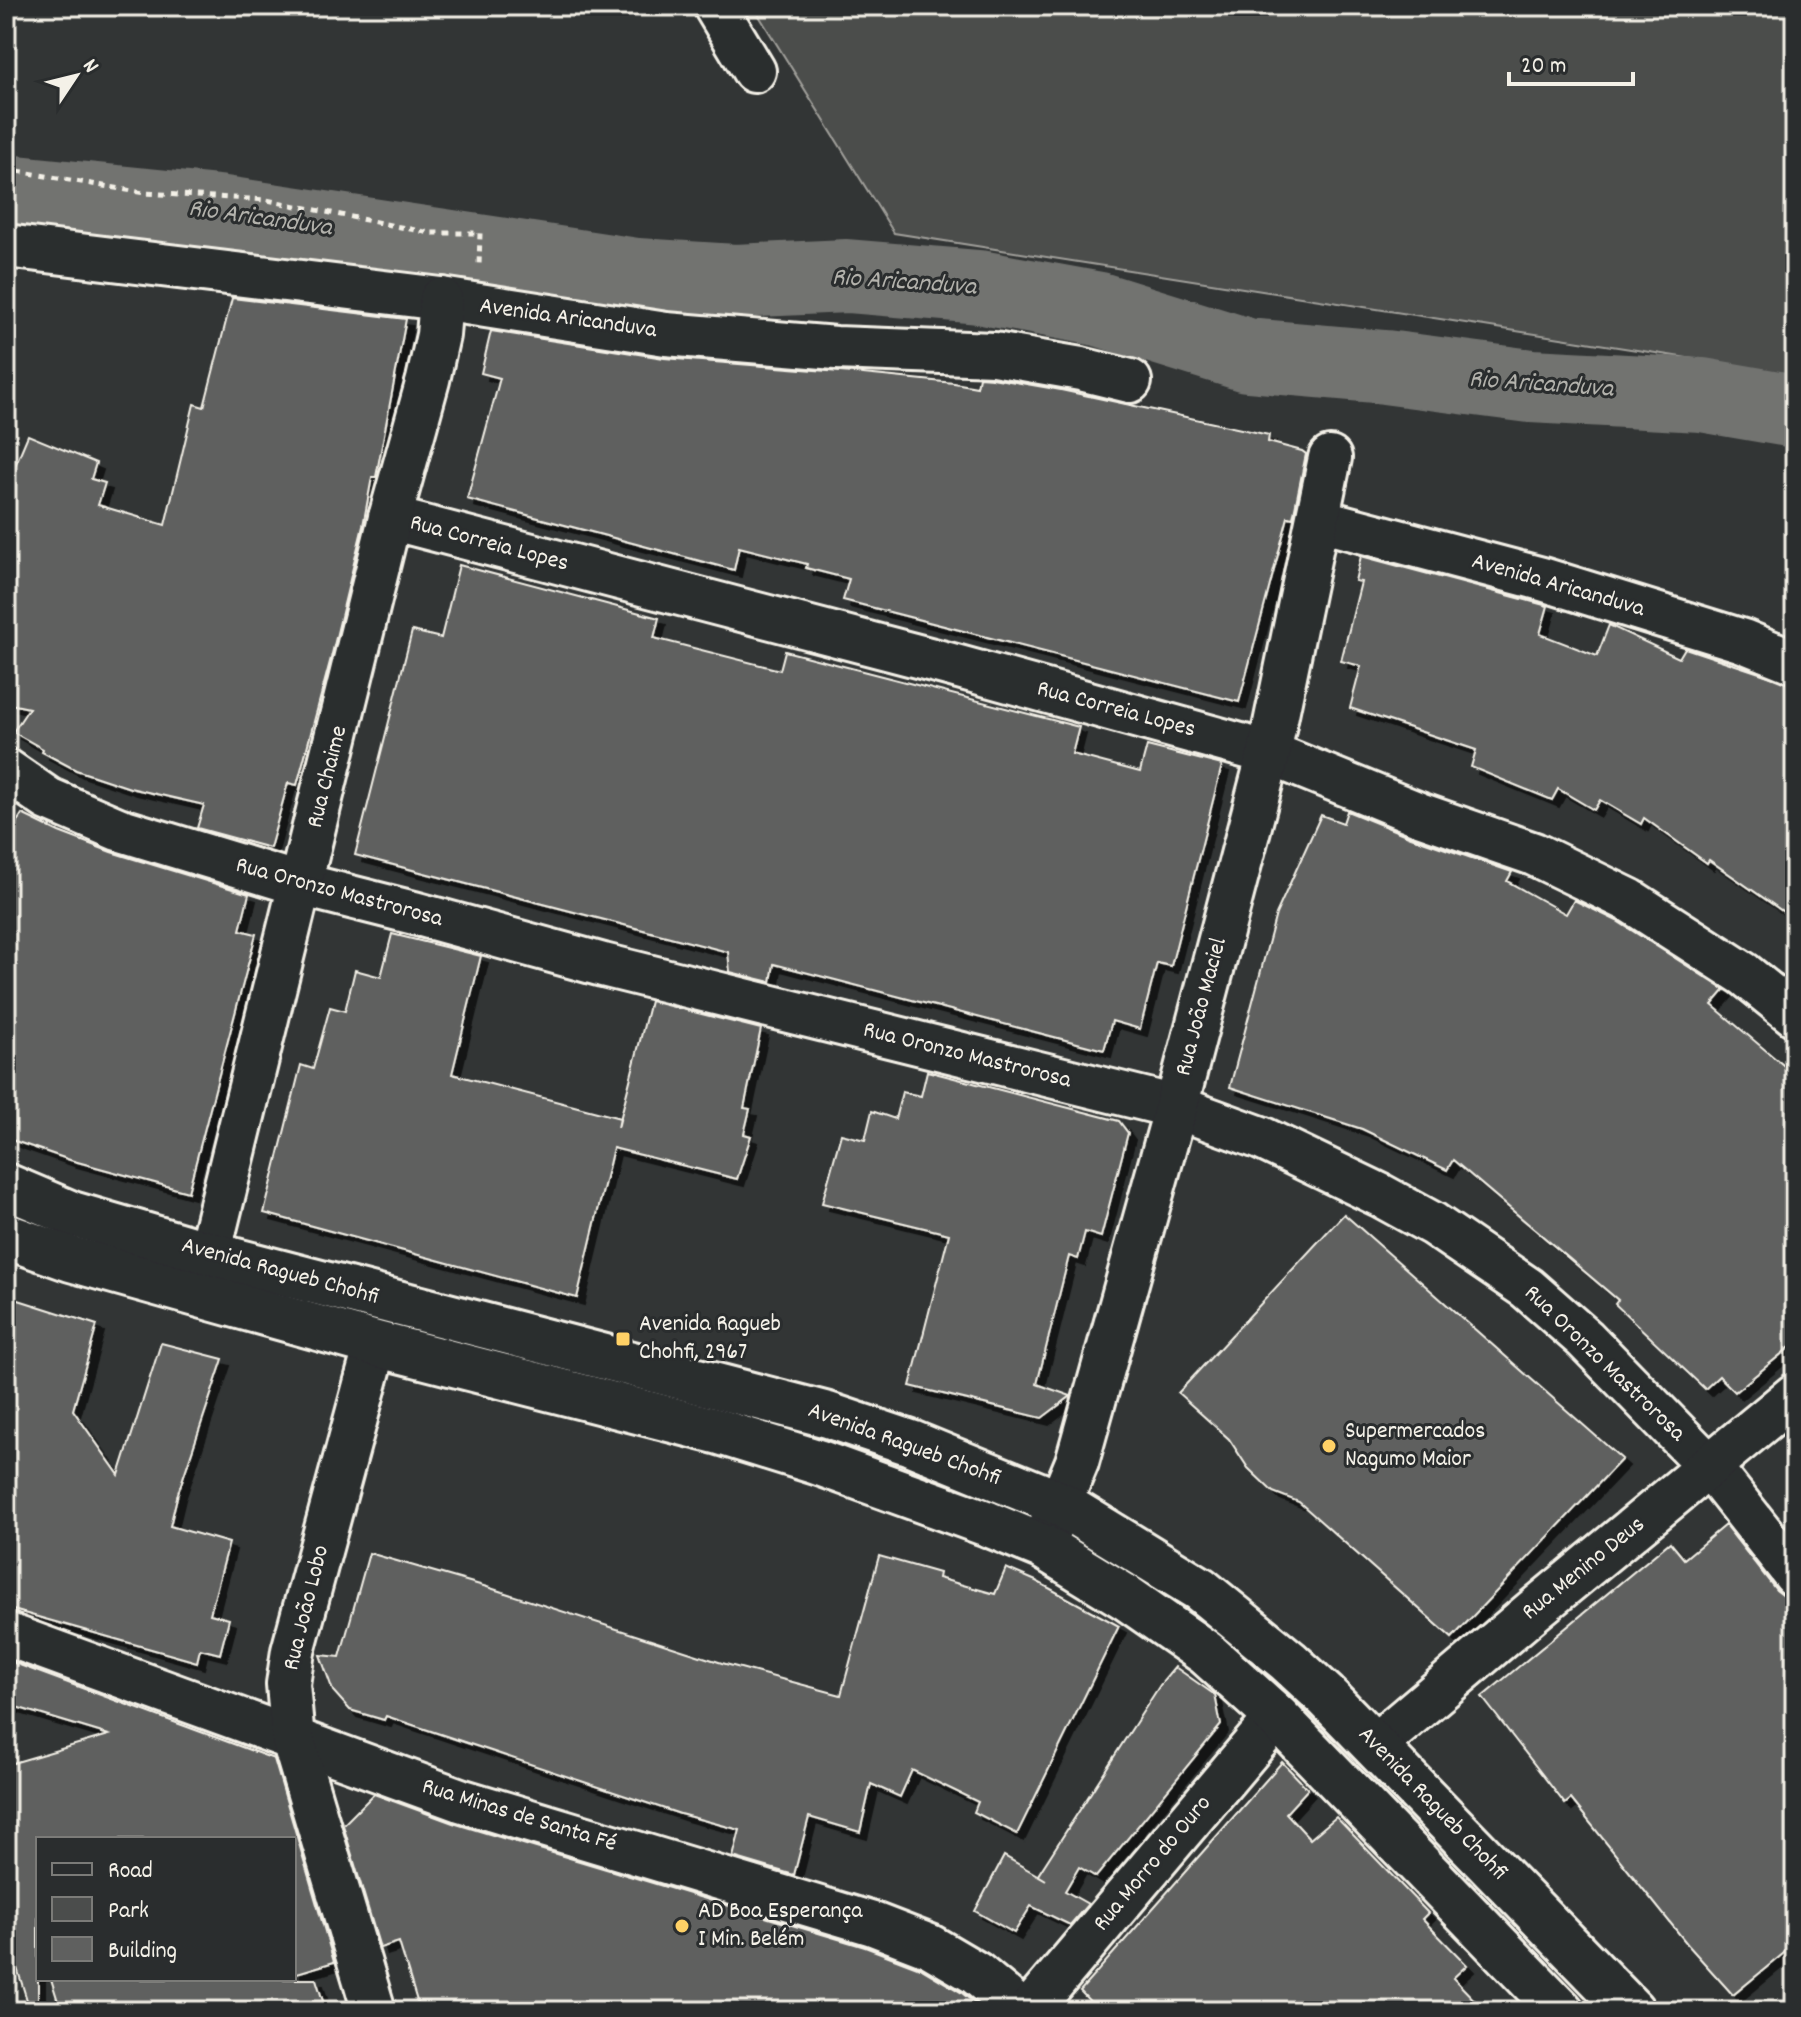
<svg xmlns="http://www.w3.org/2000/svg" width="1801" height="2017" font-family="Dekko,sans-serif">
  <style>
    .green { fill: #4b4d4c; stroke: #a09f9a; stroke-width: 2 }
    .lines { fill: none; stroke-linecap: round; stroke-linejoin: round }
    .river { stroke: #727370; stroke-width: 74 }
    .building { fill: #5f605f; stroke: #f4f1e8; stroke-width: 2; filter: url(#shadow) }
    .minor-casing { stroke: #f4f1e8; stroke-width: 48 }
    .major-casing { stroke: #f4f1e8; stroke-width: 50 }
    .path { stroke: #f4f1e8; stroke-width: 5; stroke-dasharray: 6 6; stroke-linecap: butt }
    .minor { stroke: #2a2d2e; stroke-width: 42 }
    .major { stroke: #2a2d2e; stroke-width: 44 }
    .poi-dot { fill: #ffd166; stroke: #2a2d2e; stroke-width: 3 }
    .labels { text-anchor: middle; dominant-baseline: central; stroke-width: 6; stroke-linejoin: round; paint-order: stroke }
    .street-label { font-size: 24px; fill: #f4f1e8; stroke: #2a2d2e }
    .poi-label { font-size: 24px; fill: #f4f1e8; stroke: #2a2d2e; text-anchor: start }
    .water-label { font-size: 26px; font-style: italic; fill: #b3b2ac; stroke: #2a2d2e }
  </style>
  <defs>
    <filter id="shadow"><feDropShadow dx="7" dy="7" stdDeviation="0" flood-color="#0009"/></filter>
  </defs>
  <rect width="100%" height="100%" fill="#323535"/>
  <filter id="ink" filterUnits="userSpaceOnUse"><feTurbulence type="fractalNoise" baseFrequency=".0125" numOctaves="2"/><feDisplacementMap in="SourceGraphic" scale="16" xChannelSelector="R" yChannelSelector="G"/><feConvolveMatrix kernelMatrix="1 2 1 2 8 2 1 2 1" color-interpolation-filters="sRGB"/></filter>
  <g filter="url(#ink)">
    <polygon class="green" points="753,6 1795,6 1795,384 1700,360 894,233"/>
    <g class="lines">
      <polyline class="river" points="6,191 218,212 637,275 735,281 847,276 979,287 1099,309 1247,355 1385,367 1531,386 1702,395 1795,411"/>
    </g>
    <g class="building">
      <polygon points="232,298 406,319 376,477 372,477 363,526 331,658 297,785 288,783 270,848 197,828 204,805 130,788 76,770 42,752 43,749 13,732 29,708 10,704 11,698 6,697 6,487 28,435 96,463 91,479 105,483 98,505 165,525 194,404 204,407"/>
      <polygon points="491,331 664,358 853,373 954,383 977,387 979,377 992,378 1061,390 1269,435 1268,442 1302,451 1306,454 1293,518 1288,517 1239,702 843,600 849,579 806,568 807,564 739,547 734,570 467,499 500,378 481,373"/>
      <polygon points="1361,556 1548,606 1540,634 1597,656 1609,625 1679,658 1685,648 1795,685 1795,920 1709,860 1707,863 1644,818 1641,824 1600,800 1594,810 1558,789 1552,800 1471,767 1476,750 1350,708 1361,666 1341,661 1361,582 1355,581"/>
      <polygon points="459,565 659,618 654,638 780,670 785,651 1079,727 1072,754 1140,772 1147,746 1222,765 1171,966 1157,963 1140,1029 1112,1021 1104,1050 774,964 771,982 730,972 728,952 355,855 412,631 441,638"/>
      <polygon points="1347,811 1411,837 1512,872 1507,881 1566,914 1574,900 1617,921 1725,990 1712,1005 1795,1075 1795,1343 1735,1392 1719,1376 1705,1389 1615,1304 1618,1300 1453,1160 1447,1170 1362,1129 1230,1087 1276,914 1321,815 1343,823"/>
      <polygon points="22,814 59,832 111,852 249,894 240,930 256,934 188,1192 70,1160 6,1138 6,839"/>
      <polygon points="392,934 481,956 452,1074 620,1118 618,1128 650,1001 761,1029 744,1108 750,1109 744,1134 751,1136 737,1179 613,1148 577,1298 264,1213 301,1065 313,1069 330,1007 345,1011 355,970 381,977"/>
      <polygon points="927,1071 1119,1121 1128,1133 1101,1237 1085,1232 1078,1259 1069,1256 1037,1384 1071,1396 1042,1418 910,1386 949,1234 822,1203 841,1134 865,1140 872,1111 895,1119 902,1092 921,1096"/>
      <polygon points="1344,1214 1622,1459 1452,1638 1299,1502 1273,1492 1248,1468 1229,1439 1178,1393"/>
      <polygon points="6,1296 97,1325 73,1410 119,1475 161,1343 223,1359 178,1493 170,1526 229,1543 210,1614 229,1619 220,1654 200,1649 197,1662 6,1608"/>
      <polygon points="1725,1525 1776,1590 1785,1597 1795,1598 1795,1944 1733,1995 1688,1945 1571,1799 1565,1804 1482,1697 1670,1542 1684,1559"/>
      <polygon points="369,1553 487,1587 722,1663 841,1695 879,1556 939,1573 938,1578 995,1594 1006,1568 1036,1581 1119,1626 1017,1834 974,1812 978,1802 912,1770 900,1797 871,1784 860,1832 809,1817 794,1875 733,1857 740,1830 680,1814 386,1716 384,1720 350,1710 333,1691 320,1655 340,1657"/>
      <polygon points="6,1660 274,1759 334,1962 294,1974 294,1839 38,1839 38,2009 30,2010 6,1932 6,1765 109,1735 6,1704"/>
      <polygon points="1175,1667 1215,1695 1221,1725 1096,1877 1079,1867 1065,1891 1088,1904 1070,1925 1031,1906 1014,1933 975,1911 1004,1856 1046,1880 1038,1875 1160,1685"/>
      <polygon points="1282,1762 1308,1789 1286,1813 1310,1839 1336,1817 1428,1913 1422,1919 1467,1965 1453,1978 1485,2011 1099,2011 1080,1991"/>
      <polygon points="374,1794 453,1823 865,1947 920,1968 962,1993 984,2011 420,2011 399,1942 380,1948 343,1825"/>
      <polygon points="51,1979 316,1979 326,2011 61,2011"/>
    </g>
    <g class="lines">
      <defs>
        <g id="minor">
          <polyline points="715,6 754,71"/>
          <polyline points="6,246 441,299 666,334 836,348 994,354 1081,369 1130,381"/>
          <polyline points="390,518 948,664 1269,753 1419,814 1534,854 1629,900 1744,974 1795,1015"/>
          <polyline points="1319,520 1542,579 1743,641 1795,662"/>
          <polyline points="6,770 48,799 118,829 299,884 414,913 603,965 1176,1107 1261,1138 1380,1195 1433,1224 1527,1288 1585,1339 1709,1466 1795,1575"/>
          <polyline points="209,1254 390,518 428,380 438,335 441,299"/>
          <polyline points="1042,1546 1077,1462 1176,1107 1269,753 1330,458"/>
          <polyline points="6,1634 460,1800 873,1924 930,1946 976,1973 1022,2011"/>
          <polyline points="1375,1745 1533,1611 1795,1395"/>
          <polyline points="374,2011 293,1740 288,1684 293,1651 376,1344"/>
          <polyline points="1029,2011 1277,1717"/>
        </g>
        <g id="major">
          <polyline points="6,1186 72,1214 209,1254 828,1415 911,1443 1061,1504 1200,1589 1288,1661 1326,1696 1632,2011"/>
          <polyline points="6,1236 71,1259 376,1344 720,1432 817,1462 988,1524 1042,1546 1127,1598 1206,1653 1277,1717 1561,2011"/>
        </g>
      </defs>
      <use href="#minor" class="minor-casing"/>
      <use href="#major" class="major-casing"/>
      <polyline class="path" points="6,169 144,193 267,200 430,233 480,233 479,266"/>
      <use href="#minor" class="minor"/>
      <use href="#major" class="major"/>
    </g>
  </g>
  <g class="poi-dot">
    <rect x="615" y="1331" width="16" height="16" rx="4"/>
    <circle cx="1329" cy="1446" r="8"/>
    <circle cx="682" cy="1926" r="8"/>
  </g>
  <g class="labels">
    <g class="street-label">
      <text transform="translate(568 319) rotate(8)">Avenida Aricanduva</text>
      <text transform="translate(489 544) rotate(15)">Rua Correia Lopes</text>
      <text transform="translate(1558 586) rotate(16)">Avenida Aricanduva</text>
      <text transform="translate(1116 710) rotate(15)">Rua Correia Lopes</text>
      <text transform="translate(328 777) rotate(-76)">Rua Chaime</text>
      <text transform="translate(339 893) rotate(15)">Rua Oronzo Mastrorosa</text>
      <text transform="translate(1202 1007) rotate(-75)">Rua João Maciel</text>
      <text transform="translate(967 1056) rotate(14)">Rua Oronzo Mastrorosa</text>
      <text transform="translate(280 1272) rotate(15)">Avenida Ragueb Chohfi</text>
      <text transform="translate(1604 1364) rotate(44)">Rua Oronzo Mastrorosa</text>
      <text transform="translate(904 1445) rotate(20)">Avenida Ragueb Chohfi</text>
      <text transform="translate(1584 1569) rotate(-39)">Rua Menino Deus</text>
      <text transform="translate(307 1608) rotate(-76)">Rua João Lobo</text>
      <text transform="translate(1432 1804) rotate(46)">Avenida Ragueb Chohfi</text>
      <text transform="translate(519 1816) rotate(17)">Rua Minas de Santa Fé</text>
      <text transform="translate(1153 1864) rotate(-50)">Rua Morro do Ouro</text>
    </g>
    <g class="poi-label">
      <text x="639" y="1325">Avenida Ragueb<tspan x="639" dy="28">Chohfi, 2967</tspan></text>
      <text x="1345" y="1432">Supermercados<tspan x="1345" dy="28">Nagumo Maior</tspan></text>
      <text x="698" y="1912">AD Boa Esperança<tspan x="698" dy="28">I Min. Belém</tspan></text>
    </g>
    <g class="water-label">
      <text transform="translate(260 219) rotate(8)">Rio Aricanduva</text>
      <text transform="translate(904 283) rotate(4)">Rio Aricanduva</text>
      <text transform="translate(1541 385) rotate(4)">Rio Aricanduva</text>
    </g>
  </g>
  <rect width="1801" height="2017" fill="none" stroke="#2a2d2e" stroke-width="32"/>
  <rect x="16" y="16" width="1769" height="1985" fill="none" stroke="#f4f1e8" stroke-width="3" filter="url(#ink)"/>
  <rect x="36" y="1837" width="260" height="144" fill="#2a2d2e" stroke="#7b7b78" stroke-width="2"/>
  <rect x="52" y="1863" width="40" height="12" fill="#2a2d2e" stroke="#7b7b78" stroke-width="2"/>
  <text x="108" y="1877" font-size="24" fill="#f4f1e8">Road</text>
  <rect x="52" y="1897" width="40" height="24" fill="#4b4d4c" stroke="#7b7b78" stroke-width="2"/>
  <text x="108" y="1917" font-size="24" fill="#f4f1e8">Park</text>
  <rect x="52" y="1937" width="40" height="24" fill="#5f605f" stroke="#7b7b78" stroke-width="2"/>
  <text x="108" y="1957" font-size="24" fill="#f4f1e8">Building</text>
  <g transform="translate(76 76) rotate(55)" stroke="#2a2d2e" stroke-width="6" paint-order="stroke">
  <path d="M0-6L14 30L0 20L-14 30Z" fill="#f4f1e8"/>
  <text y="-12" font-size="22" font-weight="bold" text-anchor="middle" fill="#f4f1e8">N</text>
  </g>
  <path d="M1509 72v12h124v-12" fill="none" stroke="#f4f1e8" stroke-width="4"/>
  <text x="1521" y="72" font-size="24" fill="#f4f1e8" stroke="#2a2d2e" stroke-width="6" paint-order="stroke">20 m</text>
</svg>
